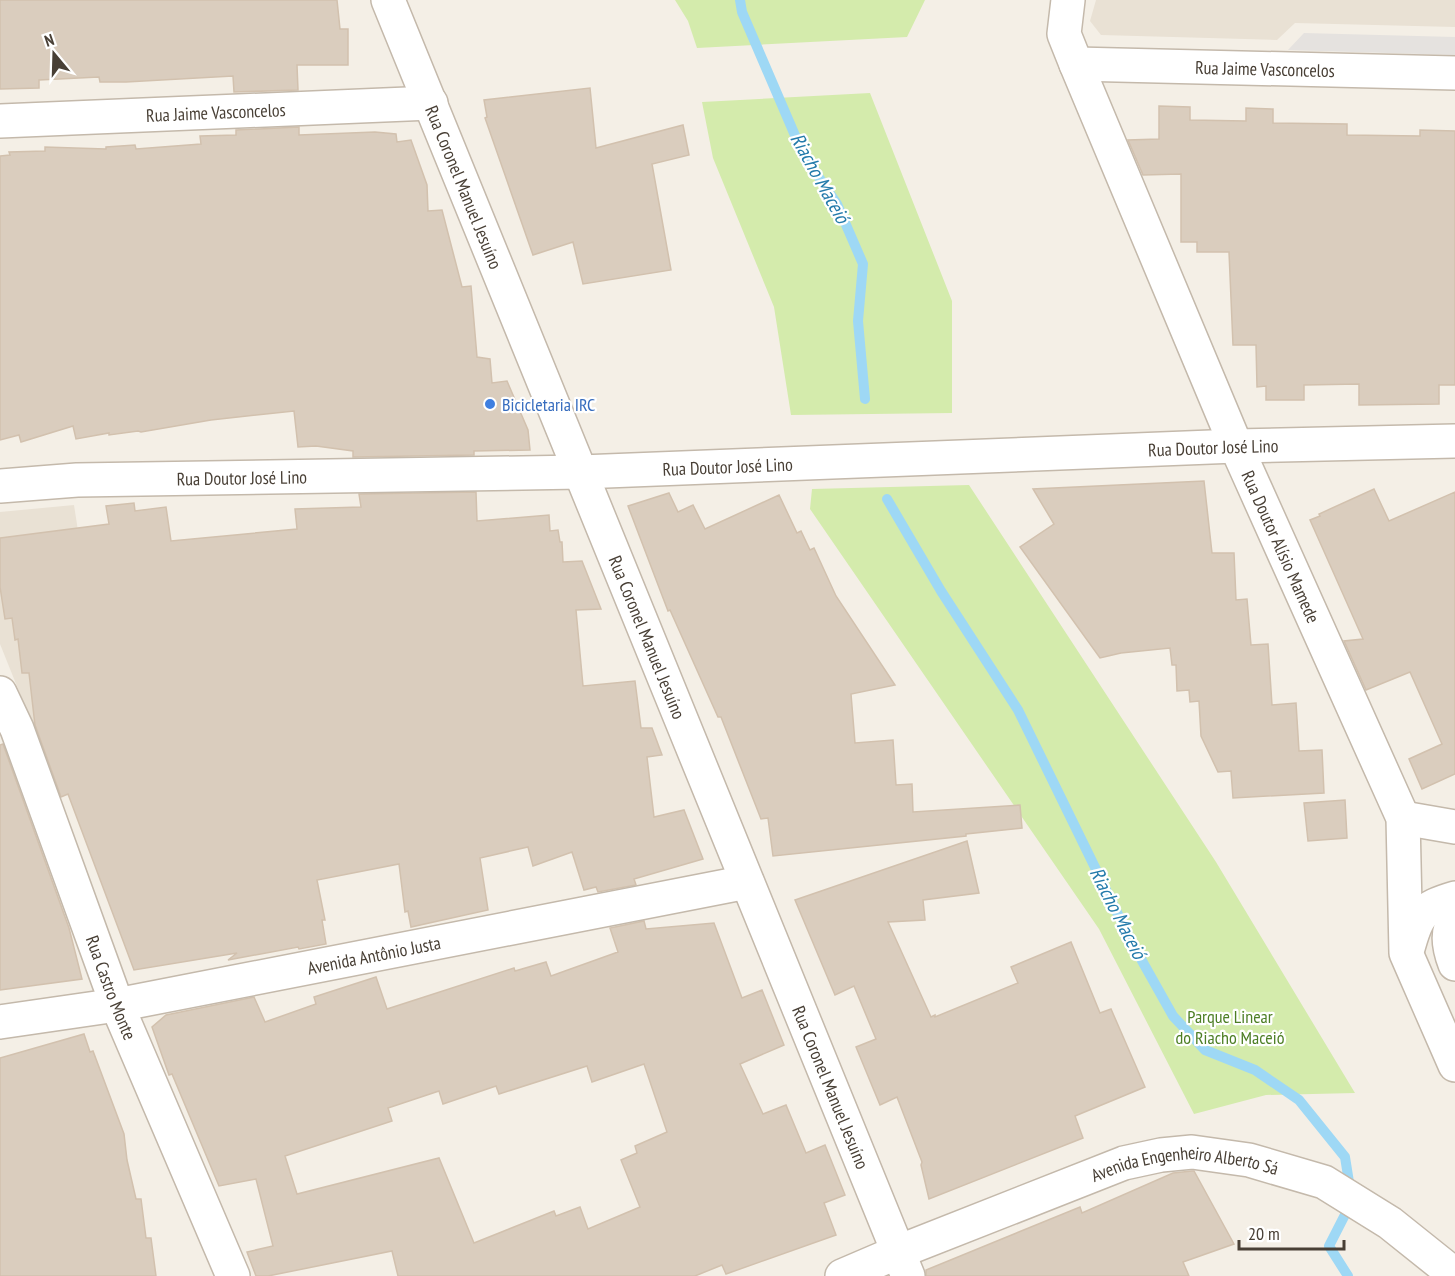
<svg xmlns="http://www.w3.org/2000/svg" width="1455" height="1276" font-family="'PT Sans Narrow',sans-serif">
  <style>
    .residential { fill: #e9e1d4 }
    .green { fill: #d4ebac }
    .parking { fill: #e5e2df }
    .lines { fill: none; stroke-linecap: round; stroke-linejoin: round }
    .stream { stroke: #9ed8f5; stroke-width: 10 }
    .building { fill: #dacdbe; stroke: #d2c1ae; stroke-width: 1.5; fill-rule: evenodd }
    .minor-casing { stroke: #c4b9ab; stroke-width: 36 }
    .tertiary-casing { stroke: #c4b9ab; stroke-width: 36 }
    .minor { stroke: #fff; stroke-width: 33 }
    .tertiary { stroke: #fff; stroke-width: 33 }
    .shop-dot { fill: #3f7fe0; stroke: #fff; stroke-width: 2 }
    .labels { text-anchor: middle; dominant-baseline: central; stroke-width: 4.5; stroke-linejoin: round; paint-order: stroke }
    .street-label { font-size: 18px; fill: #483f35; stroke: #fff }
    .shop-label { font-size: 18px; fill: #366cbe; stroke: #fff; text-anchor: start }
    .park-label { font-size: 18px; fill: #4c7e24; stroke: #fff }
    .water-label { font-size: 20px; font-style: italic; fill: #247bab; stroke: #fff }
  </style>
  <rect width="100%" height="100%" fill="#f4efe6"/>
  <g class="residential">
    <polygon points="1096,0 1455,0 1455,27 1295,23 1277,40 1101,35 1090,21"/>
    <polygon points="74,505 109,731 41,746 0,644 0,512"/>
  </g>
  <g class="green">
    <polygon points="675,0 925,0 907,37 697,48 688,21"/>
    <polygon points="870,93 952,301 952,413 791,415 774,307 713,158 702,102"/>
    <polygon points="969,485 1216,862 1355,1093 1266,1095 1194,1114 1099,929 810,509 812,489"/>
  </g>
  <polygon class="parking" points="1304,33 1455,37 1455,55 1288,50"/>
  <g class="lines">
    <g class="stream">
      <polyline points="740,0 742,12 803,154 837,204 863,264 858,321 865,399"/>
      <polyline points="887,499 941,591 1018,710 1132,943 1173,1016 1205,1050 1255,1070 1299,1100 1345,1157 1352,1201 1329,1246 1348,1276"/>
    </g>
  </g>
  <g class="building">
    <polygon points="0,0 337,0 340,29 348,29 348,65 297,65 298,90 234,92 233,76 126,82 100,82 99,77 39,80 39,88 0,89"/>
    <polygon points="590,88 596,148 683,125 689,155 652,164 671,270 583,284 573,242 533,255 485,118 487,117 484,100"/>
    <polygon points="1159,106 1190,107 1190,120 1246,121 1246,108 1273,109 1273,123 1347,124 1347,135 1420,136 1420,130 1455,131 1455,385 1439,385 1439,404 1359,405 1359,384 1304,385 1304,400 1266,400 1266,386 1257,387 1256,345 1233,345 1229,252 1197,252 1197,242 1181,242 1181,174 1143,175 1128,140 1159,139"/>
    <polygon points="299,127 299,135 375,132 396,134 397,142 411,140 427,185 428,211 442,210 462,287 471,286 477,357 490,359 492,383 507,381 528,430 530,450 474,451 474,455 353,457 353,451 316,446 298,447 294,411 211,420 141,432 138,431 109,435 109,433 76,439 73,426 21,442 19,435 0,440 0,156 10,155 9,152 45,151 45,147 106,149 106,147 135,145 136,149 201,144 200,136 236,135 236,130"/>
    <polygon points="1204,481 1212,553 1234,553 1236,600 1247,599 1251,645 1268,644 1272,705 1296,703 1299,751 1322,750 1324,793 1233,798 1231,771 1218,772 1201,736 1199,701 1190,702 1189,690 1177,691 1176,665 1172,665 1170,648 1121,653 1100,658 1020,547 1054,524 1033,489"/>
    <polygon points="1374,489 1389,521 1455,492 1455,774 1422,789 1409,759 1442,744 1410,672 1366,690 1344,641 1363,639 1310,520 1320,516 1319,514"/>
    <polygon points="476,492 477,521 549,515 550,531 558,530 560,542 562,542 563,562 582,561 601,609 576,610 583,686 635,681 641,728 652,728 662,755 647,757 654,817 684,810 703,859 634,879 636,885 598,892 596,887 584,890 572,852 533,866 528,847 480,858 488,910 411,927 408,911 405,912 399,864 317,880 325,920 322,920 326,944 299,949 298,947 228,960 237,953 134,970 68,794 61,797 35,725 29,673 22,673 18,639 15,640 12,618 5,619 0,587 0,538 109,524 106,506 134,503 135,511 166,507 171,541 297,529 295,509 361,507 359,494"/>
    <polygon points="669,493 678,512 693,505 705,529 779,495 797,533 801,531 810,550 814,548 836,596 895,685 851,694 855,743 893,740 896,785 912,784 913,812 1020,805 1022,828 966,834 966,836 773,856 768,818 761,819 721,717 718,717 670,610 668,611 628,506"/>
    <polygon points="3,744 69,928 82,979 0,990 0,745"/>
    <polygon points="1345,800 1347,838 1308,841 1304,803"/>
    <polygon points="967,841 979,893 923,900 925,920 888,922 931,1017 935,1015 935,1017 1018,983 1011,967 1071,942 1100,1013 1111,1009 1145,1087 1075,1116 1083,1138 929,1199 921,1165 922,1162 897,1097 880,1105 856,1047 876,1039 854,986 835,995 795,900"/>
    <path d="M644 921 646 929 714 923 742 998 762 990 784 1045 740 1064 763 1114 786 1105 806 1153 825 1145 845 1195 824 1203 836 1235 726 1274 722 1265 695 1276H398L392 1251 268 1276H256L247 1252 273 1246 256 1179 219 1186 172 1074 169 1075 152 1027 166 1015 254 997 265 1022 316 1004 314 997 376 977 387 1009 514 968 515 971 546 962 551 976 618 952 610 928ZM644 1064 667 1132 635 1146 637 1153 621 1160 640 1207 588 1229 580 1207 556 1216 554 1211 474 1243 439 1158 297 1194 285 1156 392 1121 388 1108 439 1091 443 1104 496 1086 499 1094 587 1066 592 1082Z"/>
    <polygon points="84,1034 90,1052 93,1051 124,1134 127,1160 136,1199 141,1199 146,1238 151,1238 156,1276 0,1276 0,1058"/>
    <polygon points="1192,1171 1194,1171 1234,1244 1183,1262 1189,1276 926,1276 926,1270 1080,1207 1082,1213 1173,1173"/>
  </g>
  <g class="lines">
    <defs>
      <g id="minor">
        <path id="s1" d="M1068 0 1064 34 1076 64 1236 446 1403 818 1406 953 1455 1065"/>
        <path id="s2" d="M1076 64 1455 73"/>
        <path id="s3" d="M0 121 431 103"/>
        <path id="s4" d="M0 693 17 729 117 1005 233 1276"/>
        <polyline points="1403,818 1455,827"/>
        <path d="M1455 921C1445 932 1450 951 1455 964"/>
        <path d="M1408 948C1417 915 1421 908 1455 898"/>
        <path id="s5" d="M0 1022 117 1005 747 882"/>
        <polyline points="842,1276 898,1252"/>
      </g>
      <g id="tertiary">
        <path id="s6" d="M388 0 908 1276"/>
        <path id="s7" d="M0 486 77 480 581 472 1236 446 1455 441"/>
        <path id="s8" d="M898 1252 1124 1163 1161 1155 1192 1152 1249 1160 1324 1182 1390 1223 1455 1275"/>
      </g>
    </defs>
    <use href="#minor" class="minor-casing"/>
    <use href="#tertiary" class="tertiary-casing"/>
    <use href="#minor" class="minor"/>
    <use href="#tertiary" class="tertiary"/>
  </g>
  <circle class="shop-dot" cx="490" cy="404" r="6"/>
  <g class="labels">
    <g class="street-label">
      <text stroke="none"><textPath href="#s2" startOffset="189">Rua Jaime Vasconcelos</textPath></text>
      <text stroke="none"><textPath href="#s3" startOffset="216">Rua Jaime Vasconcelos</textPath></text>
      <text stroke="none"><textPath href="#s6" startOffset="202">Rua Coronel Manuel Jesuíno</textPath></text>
      <text stroke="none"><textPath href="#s7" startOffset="1214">Rua Doutor José Lino</textPath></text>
      <text stroke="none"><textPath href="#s7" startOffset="728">Rua Doutor José Lino</textPath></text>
      <text stroke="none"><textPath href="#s7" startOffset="242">Rua Doutor José Lino</textPath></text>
      <text stroke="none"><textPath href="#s1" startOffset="591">Rua Doutor Alísio Mamede</textPath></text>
      <text stroke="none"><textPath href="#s6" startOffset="688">Rua Coronel Manuel Jesuíno</textPath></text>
      <text stroke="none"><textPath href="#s5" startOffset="380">Avenida Antônio Justa</textPath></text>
      <text stroke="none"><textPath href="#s4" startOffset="315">Rua Castro Monte</textPath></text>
      <text stroke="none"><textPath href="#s6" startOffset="1174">Rua Coronel Manuel Jesuíno</textPath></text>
      <text stroke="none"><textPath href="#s8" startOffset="304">Avenida Engenheiro Alberto Sá</textPath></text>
    </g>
    <g class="shop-label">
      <text x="502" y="404">Bicicletaria IRC</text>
    </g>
    <g class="park-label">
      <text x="1230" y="1016">Parque Linear<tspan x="1230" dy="21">do Riacho Maceió</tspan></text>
    </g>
    <g class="water-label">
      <text transform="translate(820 178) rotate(61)">Riacho Maceió</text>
      <text transform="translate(1118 913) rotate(63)">Riacho Maceió</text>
    </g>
  </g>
  <g transform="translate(54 54) rotate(341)" stroke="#ffffff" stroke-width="4.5" paint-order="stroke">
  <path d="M0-4.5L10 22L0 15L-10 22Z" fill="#483f35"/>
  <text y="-9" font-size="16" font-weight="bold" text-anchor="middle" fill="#483f35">N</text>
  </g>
  <path d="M1239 1240v9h105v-9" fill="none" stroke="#483f35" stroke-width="3"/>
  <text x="1248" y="1240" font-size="18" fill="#483f35" stroke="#ffffff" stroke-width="4.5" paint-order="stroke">20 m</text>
</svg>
